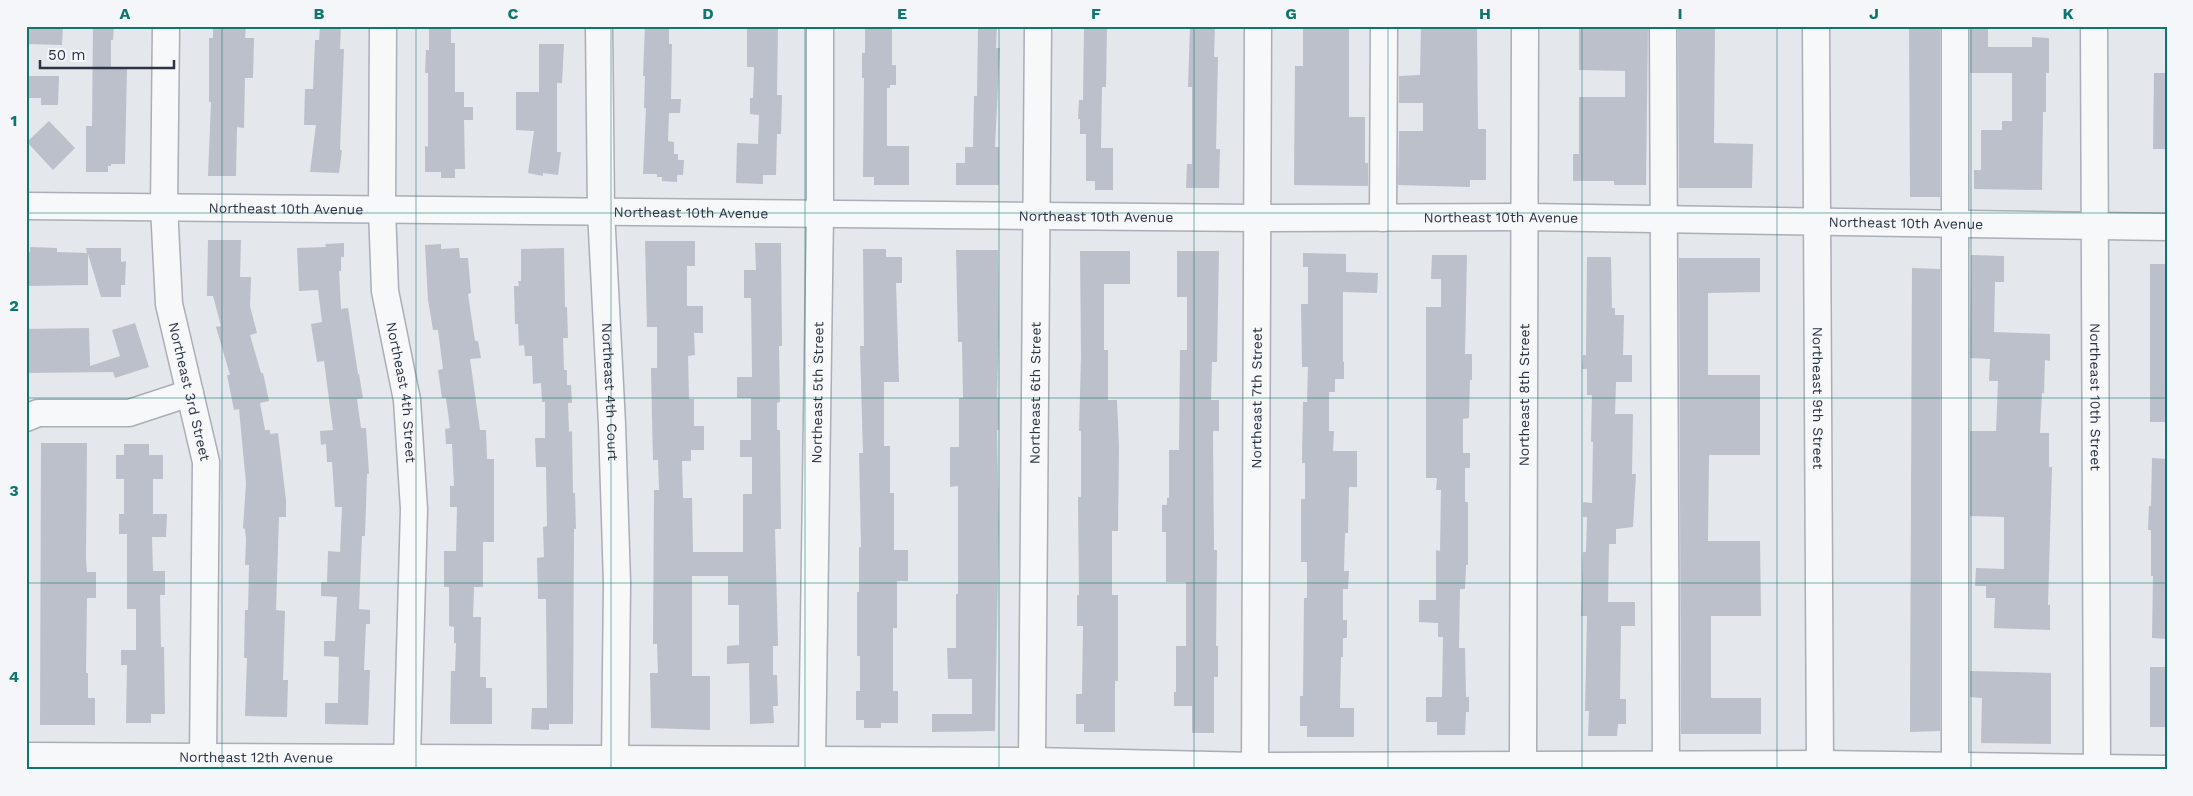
<svg xmlns="http://www.w3.org/2000/svg" width="2193" height="796" font-family="'Work Sans',sans-serif">
  <style>
    .building { fill: #bbc0ca }
    .lines { fill: none; stroke-linecap: round; stroke-linejoin: round }
    .minor-casing { stroke: #a9aeb7; stroke-width: 29 }
    .minor { stroke: #f7f8fa; stroke-width: 26 }
    .grid { fill: none; stroke: #0f766e; stroke-width: 1; stroke-opacity: 0.55 }
    .labels { text-anchor: middle; dominant-baseline: central; stroke-width: 4; stroke-linejoin: round; paint-order: stroke }
    .street-label { font-size: 14px; fill: #2b3445; stroke: #f4f6f9 }
    .neatline { fill: none; stroke: #0f766e; stroke-width: 2 }
    .grid-label { font-size: 16px; text-anchor: middle; font-weight: bold; fill: #0f766e }
  </style>
  <rect width="100%" height="100%" fill="#e4e7ec"/>
  <g class="building">
    <polygon points="27,26 63,26 62,45 26,44"/>
    <polygon points="93,26 114,26 113,40 111,40 111,68 127,68 125,164 111,164 111,166 108,166 108,172 86,172 86,126 92,126"/>
    <polygon points="213,26 246,26 245,38 254,38 253,78 245,78 244,128 237,127 236,176 208,176 211,102 209,102 209,38 213,38"/>
    <polygon points="320,26 341,26 340,49 344,49 340,150 342,150 339,173 310,172 316,125 304,125 305,89 313,89 315,40 319,40"/>
    <polygon points="429,26 451,26 451,43 455,43 455,92 464,92 464,107 473,107 473,120 464,120 465,169 455,169 455,178 441,178 441,172 425,172 425,146 428,147 428,73 425,73 426,50 429,50"/>
    <polygon points="645,26 669,26 669,44 672,44 671,99 681,99 680,113 669,113 668,141 674,142 674,154 678,154 678,160 684,160 683,175 677,175 677,182 662,181 662,177 657,177 657,174 643,174 646,108 644,108 645,76 643,76"/>
    <polygon points="747,26 778,26 777,95 782,95 781,134 777,134 776,175 763,175 763,184 736,183 737,143 758,144 759,115 750,114 750,98 753,98 754,67 747,67"/>
    <polygon points="865,26 892,26 892,65 896,65 896,85 890,85 890,88 887,88 887,146 909,146 909,185 874,185 874,177 863,177 864,78 862,78 862,53 865,53"/>
    <polygon points="978,26 997,26 996,48 1000,48 995,147 999,147 999,185 956,185 956,163 965,163 965,147 973,147 974,96 977,96"/>
    <polygon points="1084,26 1107,26 1106,87 1102,87 1101,148 1113,148 1113,190 1095,190 1095,181 1086,181 1086,134 1080,134 1080,119 1078,119 1079,100 1083,100"/>
    <polygon points="1190,26 1215,26 1214,57 1218,57 1216,149 1220,149 1219,188 1186,188 1187,164 1192,164 1192,87 1188,87"/>
    <polygon points="1303,26 1349,26 1349,117 1365,117 1365,163 1368,163 1368,186 1294,185 1295,66 1303,66"/>
    <polygon points="1421,26 1477,26 1478,129 1486,129 1486,180 1470,180 1470,187 1398,185 1399,131 1423,131 1423,103 1399,103 1399,76 1420,75"/>
    <polygon points="1579,26 1648,26 1646,185 1614,185 1614,181 1573,181 1573,154 1579,154 1579,97 1625,97 1625,71 1579,70"/>
    <polygon points="1678,26 1715,26 1714,143 1753,144 1752,188 1679,188"/>
    <polygon points="1909,26 1940,26 1940,197 1910,197"/>
    <polygon points="1970,26 1988,26 1988,47 2032,47 2032,37 2049,38 2049,73 2046,73 2046,112 2043,112 2042,190 1974,189 1974,170 1981,170 1981,130 2002,130 2002,121 2012,121 2012,73 1970,73"/>
    <polygon points="539,44 564,44 562,83 557,83 557,152 561,152 558,175 543,173 543,176 528,173 534,131 516,130 516,92 539,92"/>
    <polygon points="2154,73 2167,73 2167,149 2153,149"/>
    <polygon points="29,76 59,76 58,105 41,105 41,98 28,98"/>
    <polygon points="49,121 75,148 53,170 27,142"/>
    <polygon points="208,240 241,240 240,277 251,277 250,306 257,333 250,335 261,373 263,373 269,401 260,403 265,430 270,430 270,434 278,433 286,500 286,517 279,517 276,610 285,611 283,680 288,680 287,717 245,716 247,658 244,658 245,610 248,610 249,565 245,565 246,539 245,529 243,528 246,483 239,409 234,410 227,375 230,375 216,327 221,326 213,296 207,296"/>
    <polygon points="645,241 695,241 695,266 687,266 687,306 703,306 703,333 694,333 695,355 688,356 689,399 694,399 694,426 704,426 704,450 691,450 691,461 682,461 683,498 692,498 693,552 743,552 743,494 752,494 752,457 740,457 740,440 751,440 751,398 737,398 737,377 752,377 752,372 751,298 744,298 744,270 756,270 755,243 781,243 782,346 779,346 780,402 777,403 777,430 780,430 781,529 775,529 778,646 773,646 773,675 777,675 778,706 773,706 774,723 750,724 749,663 727,664 727,646 739,645 739,605 728,605 728,576 692,576 692,676 710,676 710,730 651,728 650,673 658,673 657,644 653,644 654,490 659,490 658,460 653,460 652,418 651,368 657,368 657,327 647,327"/>
    <polygon points="344,243 344,257 341,257 341,271 339,271 341,309 348,308 358,374 359,374 363,398 357,399 361,428 366,428 369,474 367,474 365,536 362,536 359,609 370,610 370,624 366,624 364,670 370,670 368,725 325,724 325,703 338,703 339,657 324,656 324,641 335,641 337,597 321,596 321,582 327,582 328,551 340,552 342,507 335,507 332,462 327,462 326,444 321,445 320,431 333,430 324,361 317,362 311,324 322,322 318,290 299,291 297,248 326,247 325,244"/>
    <polygon points="441,244 441,249 459,248 460,258 468,258 471,293 468,294 475,341 478,341 481,358 470,359 480,430 486,430 487,459 494,459 494,542 483,542 483,587 474,587 473,617 481,617 480,677 486,677 486,688 492,688 492,724 450,724 451,671 455,671 456,643 454,643 454,627 449,626 449,587 444,587 444,551 456,551 457,507 450,507 450,486 454,486 452,444 446,444 445,429 450,428 446,398 442,398 438,370 443,369 438,330 433,330 428,300 425,245"/>
    <polygon points="30,247 57,248 57,252 87,253 86,248 121,248 121,262 126,261 125,285 121,285 121,297 101,297 88,254 88,285 26,286 26,252 30,252"/>
    <polygon points="564,248 565,307 567,307 568,338 563,338 564,370 567,370 567,385 571,385 572,403 568,403 569,432 572,431 573,493 575,493 576,529 574,529 573,724 549,724 549,730 531,729 532,708 547,708 546,599 538,599 537,558 544,557 543,527 547,526 546,467 536,467 535,438 545,438 545,402 542,402 541,383 533,384 532,356 525,356 524,345 519,346 518,324 515,324 514,286 519,286 518,281 521,281 521,249"/>
    <polygon points="863,249 886,249 886,257 902,257 902,283 896,283 899,382 884,382 884,446 890,446 890,493 894,493 894,550 908,550 908,581 897,581 897,628 893,628 893,691 898,691 898,723 881,723 881,728 864,728 864,720 856,720 856,691 860,691 860,656 857,656 857,592 859,592 859,547 861,547 859,453 863,453 860,346 864,346"/>
    <polygon points="956,250 998,250 999,334 997,398 999,398 999,430 997,430 999,526 995,731 932,732 932,714 972,714 972,679 948,679 947,648 956,648 956,594 958,594 958,486 950,487 950,447 959,447 959,398 963,398 962,342 958,342"/>
    <polygon points="1080,251 1130,251 1130,284 1104,284 1104,350 1108,350 1108,400 1117,400 1119,447 1118,531 1112,531 1112,595 1118,595 1118,681 1115,681 1115,732 1084,732 1084,724 1076,724 1076,694 1082,694 1083,626 1077,626 1077,595 1079,595 1078,497 1081,497 1081,431 1079,431 1081,357"/>
    <polygon points="1177,251 1219,251 1217,362 1212,362 1211,400 1219,400 1219,431 1213,431 1214,550 1217,550 1216,646 1218,646 1218,677 1214,677 1214,733 1192,733 1192,706 1174,706 1174,692 1176,692 1176,646 1186,646 1186,582 1166,582 1166,532 1162,532 1162,505 1167,505 1167,498 1169,498 1169,450 1179,450 1180,350 1187,350 1187,297 1177,297"/>
    <polygon points="1303,253 1346,254 1346,272 1378,273 1377,293 1343,292 1343,362 1344,362 1344,379 1335,379 1335,392 1329,392 1329,431 1334,431 1333,451 1357,451 1357,487 1349,487 1348,533 1345,533 1344,571 1349,571 1348,589 1343,589 1343,620 1347,620 1347,638 1343,638 1343,657 1341,657 1340,708 1354,708 1354,737 1307,737 1307,726 1300,726 1300,696 1303,696 1304,598 1307,598 1307,562 1301,562 1301,499 1305,499 1305,463 1302,463 1303,402 1307,402 1308,367 1302,367 1301,304 1308,304 1308,267 1303,267"/>
    <polygon points="1432,255 1467,255 1465,354 1472,354 1472,380 1470,380 1469,418 1463,419 1463,453 1470,453 1470,468 1465,468 1465,502 1468,502 1468,565 1466,565 1465,589 1460,589 1459,648 1465,648 1466,697 1469,697 1469,712 1466,712 1465,735 1437,735 1437,722 1426,722 1426,697 1442,697 1443,637 1438,637 1438,623 1419,622 1419,600 1436,600 1436,550 1440,551 1441,490 1436,490 1437,478 1426,478 1426,307 1441,307 1441,279 1431,279"/>
    <polygon points="1971,255 2004,256 2004,282 1995,282 1994,332 2050,334 2050,361 2045,360 2044,393 2042,393 2040,433 2049,433 2049,467 2052,467 2048,605 2050,605 2050,630 1994,628 1995,598 1986,598 1986,586 1975,586 1976,568 2004,569 2004,517 1970,516 1970,431 1996,431 1998,381 1989,381 1990,359 1970,358"/>
    <polygon points="1587,257 1611,257 1612,308 1615,308 1615,315 1624,315 1623,355 1632,355 1632,382 1616,382 1615,414 1633,414 1632,474 1636,474 1633,527 1616,529 1616,544 1609,544 1608,602 1635,602 1635,626 1621,626 1620,699 1626,699 1626,724 1618,724 1617,736 1588,736 1589,711 1585,711 1587,616 1581,616 1583,552 1586,552 1587,517 1583,517 1583,502 1592,503 1593,442 1591,442 1592,395 1587,395 1587,369 1582,369 1583,355 1586,355"/>
    <polygon points="1679,258 1760,258 1760,292 1708,293 1708,375 1760,375 1760,455 1709,455 1708,541 1760,541 1761,616 1711,616 1711,698 1761,698 1761,734 1681,734"/>
    <rect x="2150" y="264" width="17" height="158"/>
    <polygon points="1912,268 1940,269 1940,731 1910,732"/>
    <polygon points="135,323 149,367 115,378 113,372 26,373 26,329 89,328 90,366 120,356 112,330"/>
    <polygon points="41,443 87,443 86,560 87,572 96,572 96,598 87,598 86,673 88,673 88,698 95,698 95,725 40,725"/>
    <polygon points="124,444 149,444 149,455 163,455 163,479 153,479 153,514 167,514 166,537 152,537 153,571 165,571 165,595 160,595 161,647 164,647 165,714 151,714 151,723 126,723 127,665 121,665 121,650 136,650 136,609 127,609 127,534 119,534 119,514 124,514 124,479 116,479 116,455 124,455"/>
    <polygon points="2152,458 2167,459 2167,639 2152,638 2153,576 2151,576 2151,530 2148,530 2149,506 2151,506"/>
    <rect x="2150" y="667" width="17" height="60"/>
    <polygon points="1970,671 2051,673 2051,744 1981,743 1982,698 1970,697"/>
  </g>
  <g class="lines">
    <defs>
      <g id="minor">
        <path id="s1" d="M166 26 164 207 169 304 206 462 203 756"/>
        <path id="s2" d="M383 26 382 209 385 291 407 400 414 509 407 758 409 770"/>
        <path id="s3" d="M599 26 601 211 612 424 617 583 615 759"/>
        <polyline points="1663,26 1666,764"/>
        <path id="s4" d="M1816 26 1820 770"/>
        <polyline points="1955,26 1955,766"/>
        <path id="s5" d="M2094 26 2097 769"/>
        <path id="s6" d="M26 206 1257 218 1526 217 2167 227"/>
        <polyline points="1383,218 1384,26"/>
        <polyline points="26,418 38,413 129,413 190,393"/>
        <path id="s7" d="M26 756 1032 761 1255 766 1820 764 2167 769"/>
        <path id="s8" d="M1032 761 1038 26"/>
        <path id="s9" d="M1523 764 1525 26"/>
        <path id="s10" d="M806 770 812 760 820 213V26"/>
        <path id="s11" d="M1255 770 1258 26"/>
      </g>
    </defs>
    <use href="#minor" class="minor-casing"/>
    <use href="#minor" class="minor"/>
  </g>
  <path class="grid" d="M222 26V770M416 26V770M611 26V770M805 26V770M999 26V770M1194 26V770M1388 26V770M1582 26V770M1777 26V770M1971 26V770M26 213H2167M26 398H2167M26 583H2167"/>
  <g class="labels">
    <g class="street-label">
      <text stroke="none"><textPath href="#s6" startOffset="260">Northeast 10th Avenue</textPath></text>
      <text stroke="none"><textPath href="#s6" startOffset="665">Northeast 10th Avenue</textPath></text>
      <text stroke="none"><textPath href="#s6" startOffset="1070">Northeast 10th Avenue</textPath></text>
      <text stroke="none"><textPath href="#s6" startOffset="1475">Northeast 10th Avenue</textPath></text>
      <text stroke="none"><textPath href="#s6" startOffset="1880">Northeast 10th Avenue</textPath></text>
      <text stroke="none"><textPath href="#s1" startOffset="368">Northeast 3rd Street</textPath></text>
      <text stroke="none"><textPath href="#s2" startOffset="368">Northeast 4th Street</textPath></text>
      <text stroke="none"><textPath href="#s3" startOffset="366">Northeast 4th Court</textPath></text>
      <text stroke="none"><textPath href="#s10" startOffset="379">Northeast 5th Street</textPath></text>
      <text stroke="none"><textPath href="#s8" startOffset="368">Northeast 6th Street</textPath></text>
      <text stroke="none"><textPath href="#s9" startOffset="369">Northeast 8th Street</textPath></text>
      <text stroke="none"><textPath href="#s5" startOffset="371">Northeast 10th Street</textPath></text>
      <text stroke="none"><textPath href="#s11" startOffset="372">Northeast 7th Street</textPath></text>
      <text stroke="none"><textPath href="#s4" startOffset="372">Northeast 9th Street</textPath></text>
      <text stroke="none"><textPath href="#s7" startOffset="230">Northeast 12th Avenue</textPath></text>
    </g>
  </g>
  <rect width="2193" height="796" fill="none" stroke="#f4f6f9" stroke-width="55"/>
  <path d="M40 60v8h134v-8" fill="none" stroke="#2b3445" stroke-width="2.5"/>
  <text x="48" y="60" font-size="15" fill="#2b3445" stroke="#f4f6f9" stroke-width="4" paint-order="stroke">50 m</text>
  <rect x="28" y="28" width="2138" height="740" class="neatline"/>
  <g class="grid-label">
    <text x="125" y="19">A</text>
    <text x="319" y="19">B</text>
    <text x="513" y="19">C</text>
    <text x="708" y="19">D</text>
    <text x="902" y="19">E</text>
    <text x="1096" y="19">F</text>
    <text x="1291" y="19">G</text>
    <text x="1485" y="19">H</text>
    <text x="1680" y="19">I</text>
    <text x="1874" y="19">J</text>
    <text x="2068" y="19">K</text>
    <text x="14" y="126">1</text>
    <text x="14" y="311">2</text>
    <text x="14" y="496">3</text>
    <text x="14" y="682">4</text>
  </g>
</svg>
